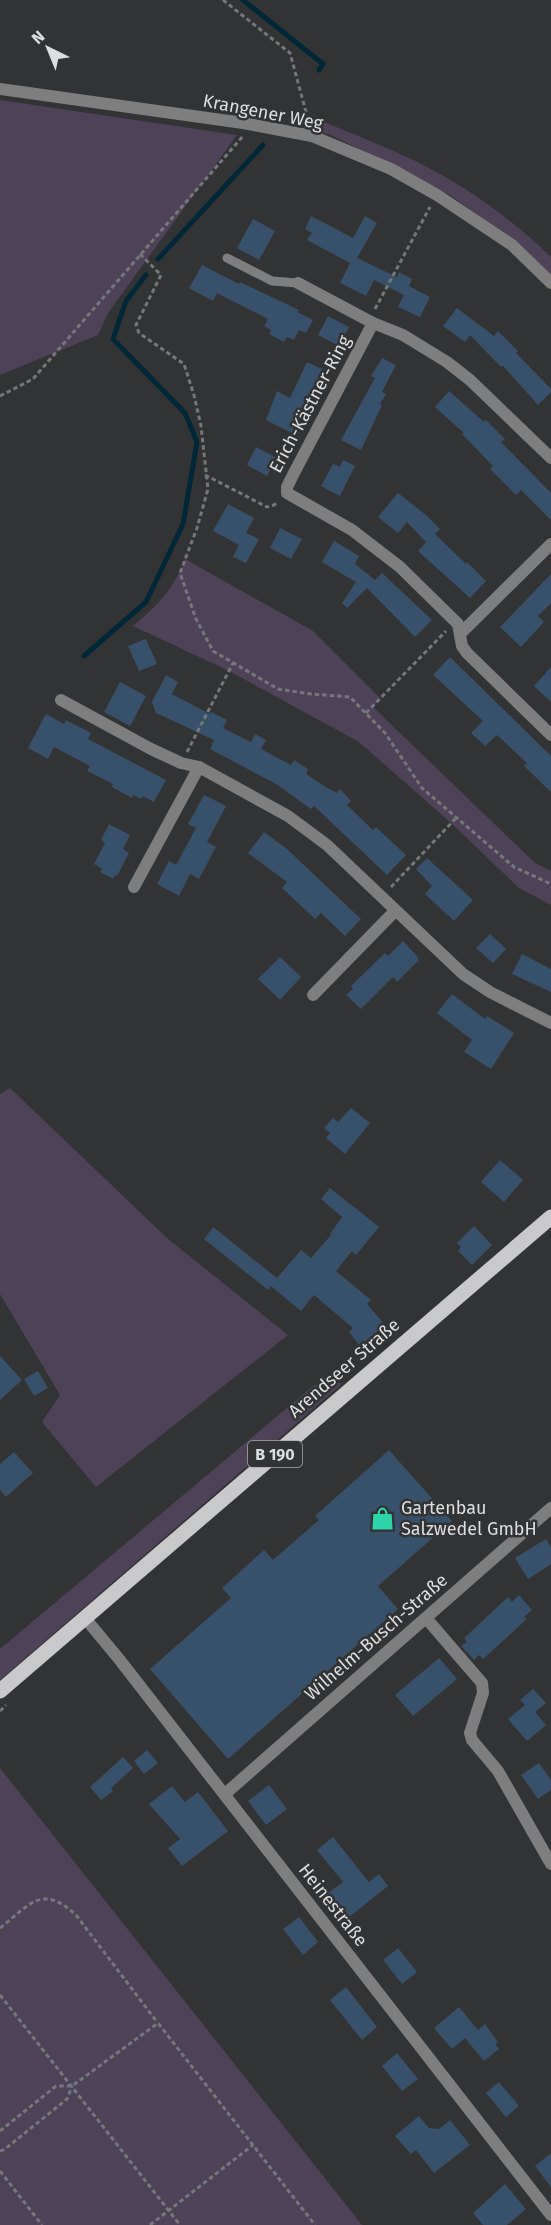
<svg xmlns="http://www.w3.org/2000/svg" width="551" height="2225" font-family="'Fira Sans',sans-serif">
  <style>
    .green { fill: #4e4258 }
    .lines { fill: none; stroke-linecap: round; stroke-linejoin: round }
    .stream { stroke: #002838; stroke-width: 5 }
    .building { fill: #38516a }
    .path { stroke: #767779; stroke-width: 3; stroke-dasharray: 4.5 3; stroke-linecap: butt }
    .lane { stroke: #7e7e7f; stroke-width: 9 }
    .street { stroke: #7e7e7f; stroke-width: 12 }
    .primary { stroke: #c9c9cc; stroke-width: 15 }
    .labels { text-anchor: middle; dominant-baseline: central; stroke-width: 5; stroke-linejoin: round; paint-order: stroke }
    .shield { fill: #323335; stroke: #aaabac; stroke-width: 1.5 }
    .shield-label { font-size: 16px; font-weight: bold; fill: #dddedf }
    .street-label { font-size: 18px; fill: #dddedf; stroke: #323335 }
    .poi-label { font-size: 18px; fill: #dddedf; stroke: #323335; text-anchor: start }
  </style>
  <rect width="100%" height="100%" fill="#323335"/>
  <g class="green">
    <polygon points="0,100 237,135 108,313 98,335 0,375"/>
    <path d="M315 118C359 137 407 154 449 179 486 201 521 228 551 257V277L509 238 450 195 329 134 318 132Z"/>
    <path d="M185 559 313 631 380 698 373 707 535 863 551 871V905L519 888 451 823 359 742 229 671 133 626C158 605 173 590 185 559Z"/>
    <polygon points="10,1088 167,1238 288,1335 96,1487 42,1422 60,1395 0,1294 0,1094"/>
    <polygon points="322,1382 343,1383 0,1680 0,1649 313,1386"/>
    <polygon points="0,1768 362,2225 0,2225"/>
  </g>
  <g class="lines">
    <g class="stream">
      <polyline points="243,0 323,64 319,70"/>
      <polyline points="158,259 263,145"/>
      <polyline points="84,656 146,602 183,524 197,442 185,413 113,339 126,301 146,275"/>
    </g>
  </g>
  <g class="building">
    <polygon points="311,216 353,238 365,216 377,223 357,258 397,277 399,272 412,279 409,286 430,297 420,317 398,307 404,295 374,280 366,296 340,283 350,263 307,240 312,233 305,229"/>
    <polygon points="253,219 275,231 259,260 237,248"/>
    <polygon points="202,265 239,284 240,282 299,310 297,312 313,320 306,333 299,330 294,340 287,337 284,342 269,334 271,330 264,326 268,319 217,293 213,301 189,288"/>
    <polygon points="457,308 494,336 498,331 518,351 516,353 551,389 551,392 538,405 503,366 501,367 470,335 465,342 443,326"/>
    <polygon points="328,316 349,327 339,346 318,335"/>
    <polygon points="382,358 396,365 382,392 386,394 380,404 382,405 361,450 341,440 375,378 371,376"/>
    <polygon points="307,362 324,370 317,386 314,385 296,418 299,420 292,433 266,420 277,391 290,398"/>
    <polygon points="449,391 484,422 486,420 505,439 501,442 551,493 551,520 521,490 516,495 490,469 493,466 462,434 464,433 435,407"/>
    <polygon points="256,447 277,458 267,476 247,465"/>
    <polygon points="343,460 355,466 340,496 321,486 333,464 340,467"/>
    <polygon points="398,493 426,515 440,529 435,534 466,564 467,562 486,581 470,598 418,551 432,536 426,542 407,522 398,533 378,517"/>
    <polygon points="228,504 254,518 246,533 259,539 246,563 233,557 239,545 213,531"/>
    <polygon points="280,528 302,539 291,559 270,548"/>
    <polygon points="334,541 359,556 355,564 375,580 382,573 432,620 415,637 367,588 347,608 342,603 356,582 322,562"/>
    <polygon points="551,574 551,603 538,616 544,622 521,647 500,627"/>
    <polygon points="146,639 157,664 139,671 128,646"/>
    <polygon points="450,657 551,756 551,792 524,766 527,763 497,735 485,746 471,733 483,721 433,675"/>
    <polygon points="551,667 551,702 534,686"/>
    <polygon points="166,675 178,682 172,694 210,714 211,712 227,720 223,728 251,742 255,734 266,740 261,749 291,765 294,760 308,769 306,774 326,787 337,793 340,789 351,801 347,805 373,830 376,827 406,855 387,875 314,806 311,809 276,784 210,749 214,740 156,713 152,702"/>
    <polygon points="120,682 146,696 130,726 104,712"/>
    <polygon points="46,714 64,724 66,720 91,733 88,739 166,780 154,802 143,796 141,799 133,795 132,798 112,787 113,784 87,771 90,766 54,747 48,759 28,748"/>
    <polygon points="204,795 226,806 207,842 216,847 209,860 199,879 190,874 179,896 157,884 169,861 176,865 196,828 188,824"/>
    <polygon points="109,824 130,835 123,849 129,853 117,876 115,875 113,879 100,872 102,869 94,864 105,843 101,840"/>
    <polygon points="264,832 287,849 361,919 345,936 321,913 315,919 282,888 287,882 248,853"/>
    <polygon points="427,858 473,900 454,921 425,894 432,886 416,869"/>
    <polygon points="490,934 506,949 493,963 476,948"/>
    <polygon points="403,941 418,957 417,958 419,960 397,982 393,977 361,1009 346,995 353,989 351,986 385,953 388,956"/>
    <polygon points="522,954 551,969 551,992 512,974"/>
    <polygon points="280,957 301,977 280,1000 258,979"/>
    <polygon points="452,994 485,1019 487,1016 514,1033 491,1069 464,1052 472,1040 437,1013"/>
    <polygon points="351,1108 370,1123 345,1154 326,1138 330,1133 324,1128 333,1118 338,1122"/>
    <polygon points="500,1160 523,1180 504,1202 481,1182"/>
    <polygon points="330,1188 379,1227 356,1255 352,1251 336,1271 371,1300 367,1304 385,1325 360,1346 349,1332 353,1328 314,1295 301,1311 271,1286 268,1290 204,1239 213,1227 277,1278 301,1250 311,1258 331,1235 330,1234 342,1217 321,1199"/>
    <polygon points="474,1226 492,1245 472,1265 458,1251 461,1247 457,1243"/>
    <polygon points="0,1356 22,1380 0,1400"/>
    <polygon points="38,1371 48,1388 34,1396 24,1379"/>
    <polygon points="389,1450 452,1521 378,1586 398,1609 228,1759 150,1669 231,1598 222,1588 264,1550 273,1560 319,1520 315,1516"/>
    <polygon points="14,1452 33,1473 6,1497 0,1490 0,1464"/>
    <polygon points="546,1539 551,1547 551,1564 528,1579 515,1558"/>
    <polygon points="519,1595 532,1610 524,1617 527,1619 483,1659 479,1655 474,1660 461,1646 467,1642 464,1638 508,1597 512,1602"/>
    <polygon points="439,1658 457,1679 413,1716 395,1695"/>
    <polygon points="533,1689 546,1703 535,1712 546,1725 527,1741 508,1719 525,1705 520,1700"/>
    <polygon points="147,1750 158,1763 144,1774 134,1761"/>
    <polygon points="123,1757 133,1768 111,1788 113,1791 101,1800 90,1787"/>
    <polygon points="539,1763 551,1780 551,1790 538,1799 521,1775"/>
    <polygon points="269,1785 287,1809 266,1825 248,1801"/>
    <polygon points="172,1786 185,1802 198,1792 228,1831 182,1866 168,1848 180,1839 149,1804"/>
    <polygon points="333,1837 369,1882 379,1874 388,1886 344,1921 324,1896 343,1882 317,1850"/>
    <polygon points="299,1917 318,1942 303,1955 283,1929"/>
    <polygon points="398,1948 417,1972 402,1984 383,1960"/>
    <polygon points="346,1987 377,2027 362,2040 330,2000"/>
    <polygon points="459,2007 478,2030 485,2024 498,2042 495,2044 499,2049 484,2061 465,2038 452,2049 434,2028"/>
    <polygon points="397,2053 418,2079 402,2091 382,2066"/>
    <polygon points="499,2082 519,2106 506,2117 486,2093"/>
    <polygon points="419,2116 429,2128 439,2129 450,2120 470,2145 434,2173 416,2150 411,2154 395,2136"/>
    <polygon points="551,2153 551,2187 535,2166"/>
    <polygon points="505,2184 526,2209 507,2225 483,2225 473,2213"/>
  </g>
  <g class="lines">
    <g class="path">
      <polyline points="223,0 290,53 309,123"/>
      <polyline points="140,254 161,275 136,325 139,333 184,364 194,395 201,426 208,489 197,528 180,573 196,619 213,651 278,689 311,694 350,697 385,733 422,788 514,867 551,884"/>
      <polyline points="375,309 430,207"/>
      <polyline points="0,396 33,379 243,136"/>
      <polyline points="205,475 267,507 274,505 278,502"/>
      <polyline points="366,713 446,631"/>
      <polyline points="187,752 233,663"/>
      <polyline points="391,887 456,818"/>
      <polyline points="0,1711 6,1705"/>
      <path d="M0 1928C30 1905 41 1883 76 1915L157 2022"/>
      <polyline points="0,1995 180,2225"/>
      <polyline points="0,2131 56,2086 72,2086 158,2023 315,2225"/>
      <polyline points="0,2151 5,2149 67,2099 72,2086"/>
      <polyline points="0,2171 42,2225"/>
      <polyline points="150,2225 253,2145"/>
    </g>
    <polyline class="lane" points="227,258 272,281 298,283"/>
    <g class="street">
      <polyline points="0,89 243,123 312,136 391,169 437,195 512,245 551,283"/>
      <polyline points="298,283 373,323 403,335 447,362 470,380 551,458"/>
      <polyline points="373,323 294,473 287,487 287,493 352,530 400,567 458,624 462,646 467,653 551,735"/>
      <polyline points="461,633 551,544"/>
      <polyline points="61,700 151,749 181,763 199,767 288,816 327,845 463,974 490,992 551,1023"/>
      <polyline points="134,887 199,767"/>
      <polyline points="313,995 395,911"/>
      <polyline points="85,1618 119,1659 551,2215"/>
      <polyline points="426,1618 482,1683 483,1693 470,1733 472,1740 498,1771 551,1864"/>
      <polyline points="225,1794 551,1508"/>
    </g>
    <polyline class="primary" points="0,1691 551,1217"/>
  </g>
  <defs>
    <symbol id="shop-bare" viewBox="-9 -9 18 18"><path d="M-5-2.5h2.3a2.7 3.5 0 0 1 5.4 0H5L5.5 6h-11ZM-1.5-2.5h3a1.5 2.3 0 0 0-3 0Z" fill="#2ed4aa" stroke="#323335" stroke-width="2.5" paint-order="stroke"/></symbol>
  </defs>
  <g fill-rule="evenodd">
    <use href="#shop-bare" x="366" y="1502" width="33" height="33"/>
  </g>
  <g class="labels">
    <rect class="shield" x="248" y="1441" width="54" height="26" rx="4.5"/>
    <g class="shield-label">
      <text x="275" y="1454">B 190</text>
    </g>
    <g class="street-label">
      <text transform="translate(263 112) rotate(11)">Krangener Weg</text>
      <text transform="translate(310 404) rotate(-62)">Erich-Kästner-Ring</text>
      <text transform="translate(344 1368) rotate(-41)">Arendseer Straße</text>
      <text transform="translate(376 1637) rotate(-41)">Wilhelm-Busch-Straße</text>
      <text transform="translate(333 1905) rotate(52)">Heinestraße</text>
    </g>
    <g class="poi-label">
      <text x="401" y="1508">Gartenbau<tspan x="401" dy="21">Salzwedel GmbH</tspan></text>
    </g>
  </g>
  <g transform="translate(48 48) rotate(317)" stroke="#323335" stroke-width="4.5" paint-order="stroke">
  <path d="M0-4.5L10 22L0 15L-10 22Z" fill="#dddedf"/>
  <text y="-9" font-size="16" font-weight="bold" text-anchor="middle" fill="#dddedf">N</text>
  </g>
</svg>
